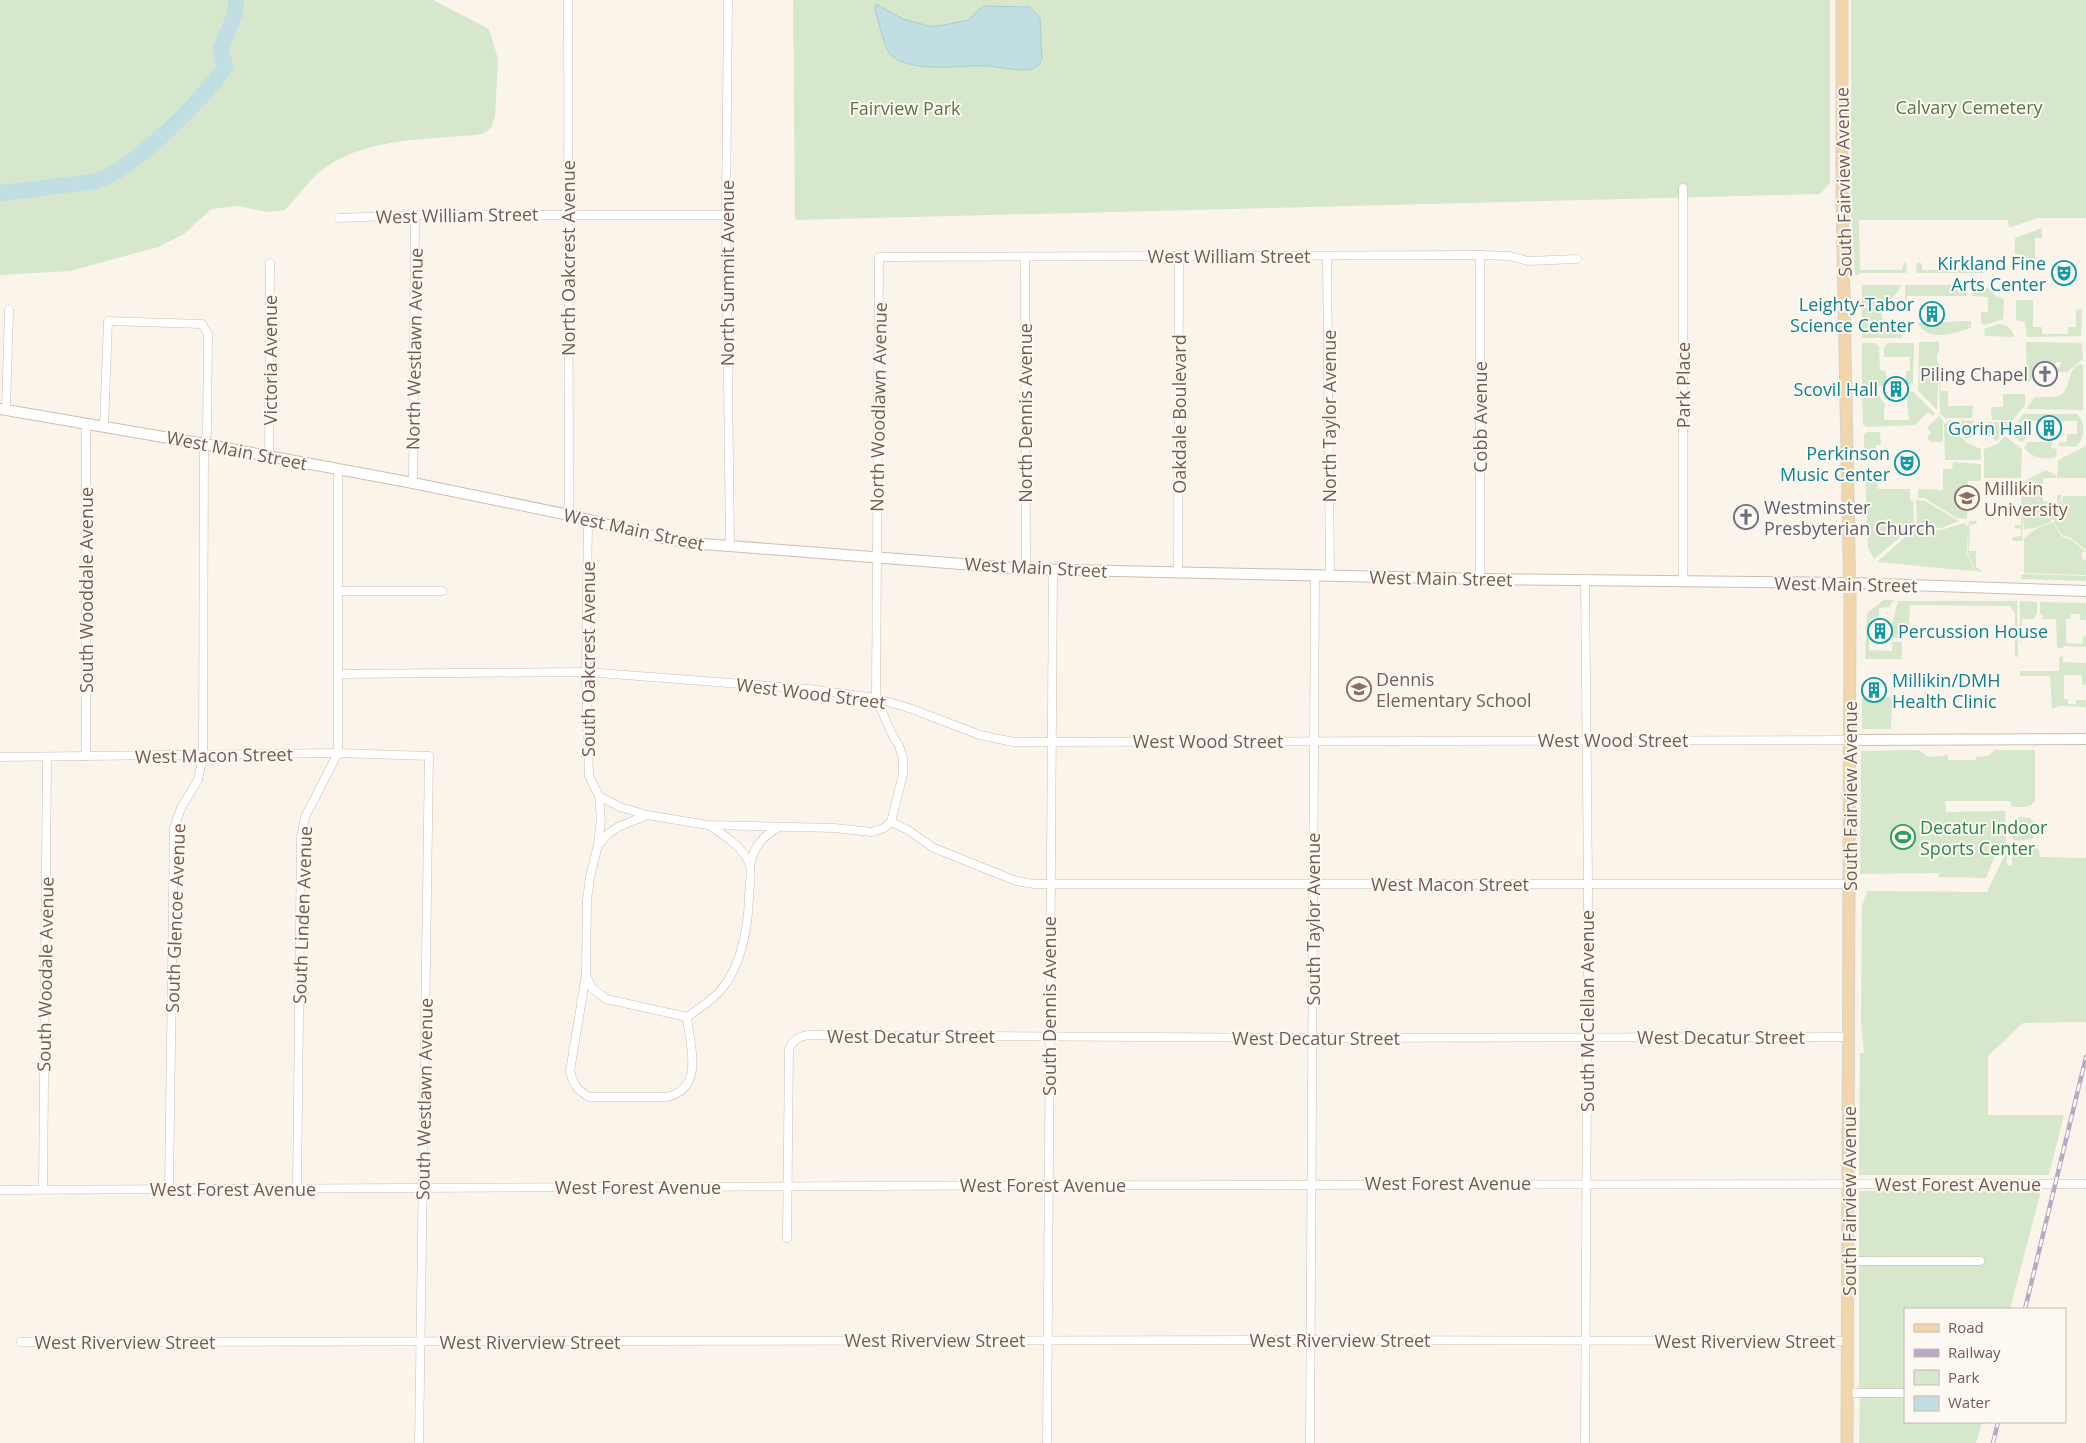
<svg xmlns="http://www.w3.org/2000/svg" width="2086" height="1443" font-family="'Open Sans',sans-serif">
  <style>
    .green { fill: #d6e7cb }
    .water { fill: #c1dee2; stroke: #a9cdd3 }
    .lines { fill: none; stroke-linecap: round; stroke-linejoin: round }
    .river { stroke: #c1dee2; stroke-width: 16 }
    .street-casing { stroke: #ccbdb2; stroke-width: 9 }
    .secondary-casing { stroke: #cebdb0; stroke-width: 12 }
    .primary-casing { stroke: #d8d1ce; stroke-width: 13 }
    .street { stroke: #fff; stroke-width: 8 }
    .secondary { stroke: #fff; stroke-width: 10 }
    .primary { stroke: #f1d6ac; stroke-width: 11 }
    .rail-casing { stroke: #b7aac4; stroke-width: 4.5 }
    .rail { stroke: #fdf8f1; stroke-width: 2.5; stroke-dasharray: 8; stroke-linecap: butt }
    .labels { text-anchor: middle; dominant-baseline: central; stroke-width: 4; stroke-linejoin: round; paint-order: stroke }
    .park-label { font-size: 18px; fill: #57774a; stroke: #fdf8f1 }
    .street-label { font-size: 18px; fill: #735c51; stroke: #fdf8f1 }
    .culture-label { font-size: 18px; fill: #0d838f; stroke: #fdf8f1; text-anchor: end }
    .worship-label { font-size: 18px; fill: #5b616d; stroke: #fdf8f1; text-anchor: end }
    .education-label { font-size: 18px; fill: #785e54; stroke: #fdf8f1; text-anchor: start }
    .leisure-label { font-size: 18px; fill: #27864d; stroke: #fdf8f1; text-anchor: start }
  </style>
  <rect width="100%" height="100%" fill="#faf4eb"/>
  <g class="green">
    <path d="M0 0H433L489 29 498 59 495 117 491 128 482 134C425 141 358 135 313 178 303 188 295 200 285 210L267 212 238 206 211 209 184 234 158 247 70 271 0 275Z"/>
    <polygon points="793,0 1830,0 1830,183 1820,194 795,220"/>
    <polygon points="1851,0 2086,0 2086,218 2038,218 2011,227 2009,227 2008,220 1859,220 1860,270 1902,270 1904,262 1907,264 1906,273 1859,273 1859,276 1855,274 1851,214"/>
    <polygon points="2042,228 2042,238 2035,238 2035,265 2025,265 2025,258 2022,258 2021,254 2015,254 2015,238"/>
    <polygon points="1983,262 1992,262 1993,264 1983,273 1917,273 1916,264 1919,262 1922,264 1922,270 1983,270"/>
    <path d="M1862 285H1901C1898 300 1870 303 1886 325 1890 330 1896 334 1903 335V338H1862Z"/>
    <polygon points="1905,285 1963,285 1966,287 1966,296 1907,296 1907,308 1905,308"/>
    <polygon points="1972,287 1988,288 1996,296 2004,299 2003,319 1985,325 1981,324 1981,312 1988,312 1988,297 1972,296"/>
    <polygon points="2016,300 2033,300 2033,327 2042,327 2042,334 2068,334 2068,327 2076,327 2076,310 2082,309 2081,336 2027,337 2025,322 2016,320"/>
    <path d="M1968 321H1971V328C1955 333 1928 343 1918 323Z"/>
    <path d="M1999 324C2006 324 2014 330 2014 337L1985 336 1984 329Z"/>
    <polygon points="1920,342 1939,342 1939,353 1937,353 1937,362 1939,363 1937,410 1918,391 1919,344"/>
    <polygon points="2026,342 2082,343 2083,359 2067,372 2056,372 2062,362 2057,362 2051,368 2041,368 2040,364 2035,364 2032,379 2027,384"/>
    <polygon points="1862,343 1875,343 1879,347 1880,370 1886,371 1886,386 1862,386"/>
    <polygon points="1888,343 1914,343 1913,384 1906,385 1906,371 1910,371 1910,357 1884,357 1884,347"/>
    <path d="M2081 364 2083 366V410L2026 409 2034 398C2043 395 2054 400 2062 394 2072 385 2067 368 2081 364Z"/>
    <polygon points="1939,375 1941,391 1948,391 1948,406 1973,406 1972,418 1945,418 1940,414"/>
    <polygon points="1862,390 1877,392 1886,407 1884,407 1884,420 1909,420 1906,391 1914,392 1935,414 1933,416 1928,412 1915,425 1867,427 1863,425"/>
    <polygon points="2003,394 2025,394 2025,405 2013,420 1992,420 1991,407 2003,407"/>
    <path d="M2023 414H2077C2086 424 2086 437 2076 447L2058 446 2060 442H2067V434H2077V421H2021V434H2025V439L2022 442 2019 441 2015 436 2014 428Z"/>
    <polygon points="1939,416 1943,420 1943,442 1931,442 1927,438 1931,433 1927,428"/>
    <polygon points="1949,420 1974,421 1974,436 1966,439 1948,422"/>
    <polygon points="1988,422 2010,422 2011,424 1996,441 1992,436 1988,437"/>
    <polygon points="1948,423 1967,443 1981,449 1981,460 1945,460 1944,424"/>
    <polygon points="1867,432 1880,432 1881,445 1876,445 1875,454 1864,463 1864,435"/>
    <polygon points="2005,436 2022,449 2021,478 1984,478 1984,449 1998,444"/>
    <path d="M2028 442H2052L2054 445H2051V448L2057 449 2056 457C2045 461 2031 457 2024 448Z"/>
    <polygon points="2086,446 2086,478 2057,478 2058,460"/>
    <polygon points="1953,462 1981,464 1981,481 1968,481 1967,519 1957,518 1924,498 1918,498 1918,489 1943,490 1943,469 1952,469"/>
    <polygon points="2046,470 2056,475 2056,478 2043,478 2043,501 2057,502 2057,495 2061,495 2061,500 2057,503 2061,501 2062,503 2056,520 2061,512 2063,496 2086,496 2086,550 2071,538 2062,535 2054,523 2055,520 2051,520 2051,522 2036,528 2024,529 2023,515 2022,541 2012,541 2013,537 2021,536 2021,529 2014,528 2015,525 2021,525 2021,488 2015,486 2024,482 2025,483 2028,479"/>
    <polygon points="1865,477 1877,477 1878,489 1910,489 1910,500 1913,501 1914,526 1874,559 1868,547"/>
    <polygon points="1916,500 1925,501 1959,521 1941,528 1917,527"/>
    <polygon points="1969,521 1977,521 1976,524 1970,525 1969,551 1976,551 1976,567 1983,572 1975,571 1968,553 1968,530 1967,553 1974,570 1972,571 1877,562 1913,530 1941,530 1964,523 1968,527"/>
    <polygon points="2053,522 2061,536 2071,540 2086,552 2082,552 2082,559 2086,560 2086,575 2024,573 2024,538 2036,529"/>
    <polygon points="2025,574 2086,576 2086,581 2021,579 2021,575"/>
    <polygon points="1884,600 1894,600 1889,607 1879,608 1879,618 1870,618 1869,650 1892,651 1892,642 1902,642 1902,659 1865,659 1867,613"/>
    <polygon points="1898,601 2017,601 2018,657 2015,657 2015,613 2010,606 1910,605 1909,626 1902,626 1902,638 1892,638 1891,627"/>
    <polygon points="2020,601 2037,602 2037,615 2035,615 2035,619 2022,619 2022,641 2020,641"/>
    <polygon points="2040,602 2086,603 2086,620 2080,620 2080,614 2071,614 2070,619 2066,619 2066,643 2083,644 2083,636 2086,636 2086,647 2063,646 2063,649 2057,647 2056,619 2042,619 2042,615 2040,614"/>
    <polygon points="2059,656 2063,657 2063,662 2086,663 2086,685 2082,685 2082,675 2064,675 2064,699 2068,699 2068,704 2076,704 2076,700 2086,700 2086,707 2060,706 2052,709 2050,676 2020,676 2020,671 2059,671"/>
    <polygon points="1862,697 1892,697 1891,729 1862,729"/>
    <path d="M1918 750 1929 757 1948 755V760H1976V757L1988 756 1995 750H2035V800C2031 809 2021 807 2012 807L2010 801H1945L1946 812 2005 811 2006 845 1994 858 1986 878 1939 877V873L1860 874 1861 751Z"/>
    <path d="M2020 817 2030 818 2035 823V835L2032 839 2017 841 2013 839C2012 829 2011 821 2020 817Z"/>
    <polygon points="2035,846 2039,850 2040,857 2086,858 2086,1022 2023,1023 1988,1056 1988,1115 2064,1115 2049,1175 1859,1175 1860,1053 1864,1053 1861,1023 1862,906 1867,891 1987,892 2007,850 2007,865 2012,866 2012,853 2015,848"/>
    <polygon points="1859,1191 2041,1191 2010,1309 1905,1309 1905,1393 1859,1393"/>
    <polygon points="1860,1394 1905,1394 1905,1422 1982,1422 1976,1443 1859,1443"/>
  </g>
  <path class="water" d="M876 4 903 19 929 26H939L968 20 983 6 1030 7 1040 18 1042 60C1040 64 1036 68 1031 69 1017 72 999 66 985 66 960 65 912 73 892 56 884 50 879 21 875 10Z"/>
  <g class="lines">
    <path class="river" d="M0 193C21 191 43 188 64 185 74 184 85 184 95 181 131 172 204 99 225 67L221 49 235 14 236 0"/>
    <defs>
      <g id="street">
        <polyline points="568,0 569,515"/>
        <polyline points="728,0 726,215 730,546"/>
        <polyline points="1683,188 1683,582"/>
        <polyline points="339,218 415,215 726,215"/>
        <polyline points="1480,255 1480,579"/>
        <polyline points="1327,256 1330,576"/>
        <polyline points="1025,257 1026,569"/>
        <polyline points="6,410 9,310"/>
        <polyline points="86,423 86,756"/>
        <polyline points="104,426 108,321 202,324 208,334 207,433 204,444 203,755 198,780 181,808 174,828 169,1189"/>
        <polyline points="269,456 270,263"/>
        <polyline points="413,483 415,215"/>
        <path d="M588 520 586 672 589 776 599 796 601 819 598 845 590 877 587 900 586 975 592 988 606 999 687 1017C697 1010 708 1003 717 994 741 970 748 929 749 897 749 888 752 875 750 866 745 848 724 835 710 826"/>
        <polyline points="1178,572 1179,255"/>
        <polyline points="339,591 442,591"/>
        <polyline points="339,674 586,672 808,689 876,698 912,709 980,735 1013,742 1850,740"/>
        <polyline points="0,757 338,753 429,756 419,1443"/>
        <polyline points="599,796 620,807 647,815"/>
        <polyline points="891,822 903,774 903,758 899,746 892,734 876,698 879,257 1480,255 1510,256 1528,261 1577,259"/>
        <polyline points="598,845 608,834 618,827 647,815 708,825 834,828 872,832 884,828 891,822 908,830 934,848 1016,881 1034,884 1850,884"/>
        <path d="M750 866C753 847 763 836 779 827"/>
        <path d="M586 975 570 1071C573 1084 577 1090 589 1097H667C705 1088 690 1047 687 1017"/>
        <polyline points="43,1189 47,758"/>
        <polyline points="297,1189 301,838 305,817 338,753 338,470"/>
        <path d="M0 1190C695 1186 1391 1183 2086 1184"/>
        <path d="M787 1238 789 1049C793 1040 798 1037 808 1035L1313 1038 1849 1037"/>
        <polyline points="1849,1261 1980,1261"/>
        <polyline points="21,1342 1310,1340 1848,1341"/>
        <polyline points="1848,1393 1905,1393"/>
        <polyline points="1047,1443 1053,570"/>
        <polyline points="1310,1443 1315,576"/>
        <polyline points="1585,1443 1588,885 1585,579"/>
      </g>
      <g id="secondary">
        <polyline points="0,409 204,444 413,483 569,515 649,535 687,543 730,546 1026,569 1480,579 1850,583 2086,591"/>
        <polyline points="1850,740 2086,739"/>
      </g>
      <polyline id="primary" points="1842,0 1842,200 1850,603 1847,1443"/>
    </defs>
    <use href="#street" class="street-casing"/>
    <use href="#secondary" class="secondary-casing"/>
    <use href="#primary" class="primary-casing"/>
    <use href="#street" class="street"/>
    <use href="#secondary" class="secondary"/>
    <use href="#primary" class="primary"/>
    <defs>
      <g id="rail">
        <polyline points="2025,1309 2086,1057"/>
        <polyline points="1993,1443 1998,1422"/>
      </g>
    </defs>
    <use href="#rail" class="rail-casing"/>
    <use href="#rail" class="rail"/>
  </g>
  <defs>
    <symbol id="theatre-ring" viewBox="-11 -11 22 22"><circle r="9.5" fill="#fdf8f1" stroke="#0f9aa8" stroke-width="1.5"/><path d="M-5-5.5Q0-4 5-5.5V0Q5 5 0 6Q-5 5-5 0ZM-3.3-2.5H-1v1.5H-3.3ZM1-2.5H3.3v1.5H1ZM-2.8 1Q0 5.5 2.8 1Z" fill="#0f9aa8"/></symbol>
    <symbol id="building-ring" viewBox="-11 -11 22 22"><circle r="9.5" fill="#fdf8f1" stroke="#0f9aa8" stroke-width="1.5"/><path d="M-4-6H4V6H1V3H-1V6H-4ZM-2.5-4.3h1.7v1.8h-1.7ZM.8-4.3h1.7v1.8H.8ZM-2.5-1h1.7V.8h-1.7ZM.8-1h1.7V.8H.8Z" fill="#0f9aa8"/></symbol>
    <symbol id="church-ring" viewBox="-11 -11 22 22"><circle r="9.5" fill="#fdf8f1" stroke="#6b7280" stroke-width="1.5"/><path d="M-1.2-6h2.4v3.5h3.3v2.4h-3.3V6h-2.4V-.1h-3.3v-2.4h3.3Z" fill="#6b7280"/></symbol>
    <symbol id="university-ring" viewBox="-11 -11 22 22"><circle r="9.5" fill="#fdf8f1" stroke="#8d6e63" stroke-width="1.5"/><path d="M0-5L7-2L0 1L-7-2ZM-4 1L0 2.5L4 1V4Q0 6-4 4Z" fill="#8d6e63"/></symbol>
    <symbol id="school-ring" viewBox="-11 -11 22 22"><circle r="9.5" fill="#fdf8f1" stroke="#8d6e63" stroke-width="1.5"/><path d="M0-5L7-2L0 1L-7-2ZM-4 1L0 2.5L4 1V4Q0 6-4 4Z" fill="#8d6e63"/></symbol>
    <symbol id="stadium-ring" viewBox="-11 -11 22 22"><circle r="9.5" fill="#fdf8f1" stroke="#2e9e5b" stroke-width="1.5"/><path d="M0-5a6.5 5 0 1 0 0 10a6.5 5 0 1 0 0-10ZM-3.5-1.8h7v3.6h-7Z" fill="#2e9e5b"/></symbol>
  </defs>
  <g fill-rule="evenodd">
    <use href="#theatre-ring" x="2050" y="259" width="28" height="28"/>
    <use href="#building-ring" x="1918" y="300" width="28" height="28"/>
    <use href="#church-ring" x="2031" y="360" width="28" height="28"/>
    <use href="#building-ring" x="1882" y="375" width="28" height="28"/>
    <use href="#building-ring" x="2035" y="414" width="28" height="28"/>
    <use href="#theatre-ring" x="1893" y="449" width="28" height="28"/>
    <use href="#university-ring" x="1953" y="484" width="28" height="28"/>
    <use href="#church-ring" x="1732" y="503" width="28" height="28"/>
    <use href="#building-ring" x="1866" y="617" width="28" height="28"/>
    <use href="#school-ring" x="1345" y="675" width="28" height="28"/>
    <use href="#building-ring" x="1860" y="676" width="28" height="28"/>
    <use href="#stadium-ring" x="1889" y="823" width="28" height="28"/>
  </g>
  <g class="labels">
    <g class="park-label">
      <text x="1969" y="107">Calvary Cemetery</text>
      <text x="905" y="108">Fairview Park</text>
    </g>
    <g class="street-label">
      <text transform="translate(1843 182) rotate(-91)">South Fairview Avenue</text>
      <text transform="translate(457 215) rotate(-1)">West William Street</text>
      <text x="1229" y="256">West William Street</text>
      <text transform="translate(568 258) rotate(-90)">North Oakcrest Avenue</text>
      <text transform="translate(727 273) rotate(-90)">North Summit Avenue</text>
      <text transform="translate(414 349) rotate(-89)">North Westlawn Avenue</text>
      <text transform="translate(270 360) rotate(-90)">Victoria Avenue</text>
      <text transform="translate(1683 385) rotate(-90)">Park Place</text>
      <text transform="translate(878 407) rotate(-89)">North Woodlawn Avenue</text>
      <text transform="translate(1025 413) rotate(-90)">North Dennis Avenue</text>
      <text transform="translate(1179 414) rotate(-90)">Oakdale Boulevard</text>
      <text transform="translate(1329 416) rotate(-90)">North Taylor Avenue</text>
      <text transform="translate(1480 417) rotate(-90)">Cobb Avenue</text>
      <text transform="translate(237 450) rotate(11)">West Main Street</text>
      <text transform="translate(634 529) rotate(12)">West Main Street</text>
      <text transform="translate(1036 567) rotate(3)">West Main Street</text>
      <text transform="translate(1441 578) rotate(1)">West Main Street</text>
      <text transform="translate(1846 584) rotate(1)">West Main Street</text>
      <text transform="translate(86 590) rotate(-90)">South Wooddale Avenue</text>
      <text transform="translate(588 659) rotate(-90)">South Oakcrest Avenue</text>
      <text transform="translate(811 693) rotate(7)">West Wood Street</text>
      <text x="1613" y="740">West Wood Street</text>
      <text x="1208" y="741">West Wood Street</text>
      <text transform="translate(214 755) rotate(-1)">West Macon Street</text>
      <text transform="translate(1850 796) rotate(-90)">South Fairview Avenue</text>
      <text x="1450" y="884">West Macon Street</text>
      <text transform="translate(302 915) rotate(-88)">South Linden Avenue</text>
      <text transform="translate(175 918) rotate(-88)">South Glencoe Avenue</text>
      <text transform="translate(1313 919) rotate(-90)">South Taylor Avenue</text>
      <text transform="translate(45 974) rotate(-89)">South Woodale Avenue</text>
      <text transform="translate(1049 1006) rotate(-90)">South Dennis Avenue</text>
      <text transform="translate(1587 1011) rotate(-90)">South McClellan Avenue</text>
      <text x="911" y="1036">West Decatur Street</text>
      <text x="1721" y="1037">West Decatur Street</text>
      <text x="1316" y="1038">West Decatur Street</text>
      <text transform="translate(424 1099) rotate(-89)">South Westlawn Avenue</text>
      <text x="1448" y="1183">West Forest Avenue</text>
      <text x="1958" y="1184">West Forest Avenue</text>
      <text x="1043" y="1185">West Forest Avenue</text>
      <text x="638" y="1187">West Forest Avenue</text>
      <text x="233" y="1189">West Forest Avenue</text>
      <text transform="translate(1849 1201) rotate(-90)">South Fairview Avenue</text>
      <text x="935" y="1340">West Riverview Street</text>
      <text x="1340" y="1340">West Riverview Street</text>
      <text x="1745" y="1341">West Riverview Street</text>
      <text x="125" y="1342">West Riverview Street</text>
      <text x="530" y="1342">West Riverview Street</text>
    </g>
    <g class="culture-label">
      <text x="2046" y="263">Kirkland Fine<tspan x="2046" dy="21">Arts Center</tspan></text>
      <text x="1914" y="304">Leighty-Tabor<tspan x="1914" dy="21">Science Center</tspan></text>
      <text x="1878" y="389">Scovil Hall</text>
      <text x="2032" y="428">Gorin Hall</text>
      <text x="1890" y="453">Perkinson<tspan x="1890" dy="21">Music Center</tspan></text>
      <text x="1898" y="631" text-anchor="start">Percussion House</text>
      <text x="1892" y="680" text-anchor="start">Millikin/DMH<tspan x="1892" dy="21">Health Clinic</tspan></text>
    </g>
    <g class="worship-label">
      <text x="2028" y="374">Piling Chapel</text>
      <text x="1764" y="507" text-anchor="start">Westminster<tspan x="1764" dy="21">Presbyterian Church</tspan></text>
    </g>
    <g class="education-label">
      <text x="1984" y="488">Millikin<tspan x="1984" dy="21">University</tspan></text>
      <text x="1376" y="679">Dennis<tspan x="1376" dy="21">Elementary School</tspan></text>
    </g>
    <g class="leisure-label">
      <text x="1920" y="827">Decatur Indoor<tspan x="1920" dy="21">Sports Center</tspan></text>
    </g>
  </g>
  <rect x="1904" y="1308" width="162" height="115" fill="#fdf8f1" stroke="#c6bab1"/>
  <rect x="1914" y="1324" width="25" height="8" fill="#f1d6ac" stroke="#c6bab1"/>
  <text x="1948" y="1333" font-size="15" fill="#735c51">Road</text>
  <rect x="1914" y="1349" width="25" height="8" fill="#b7aac4" stroke="#c6bab1"/>
  <text x="1948" y="1358" font-size="15" fill="#735c51">Railway</text>
  <rect x="1914" y="1370" width="25" height="15" fill="#d6e7cb" stroke="#c6bab1"/>
  <text x="1948" y="1383" font-size="15" fill="#735c51">Park</text>
  <rect x="1914" y="1396" width="25" height="15" fill="#c1dee2" stroke="#c6bab1"/>
  <text x="1948" y="1408" font-size="15" fill="#735c51">Water</text>
</svg>
